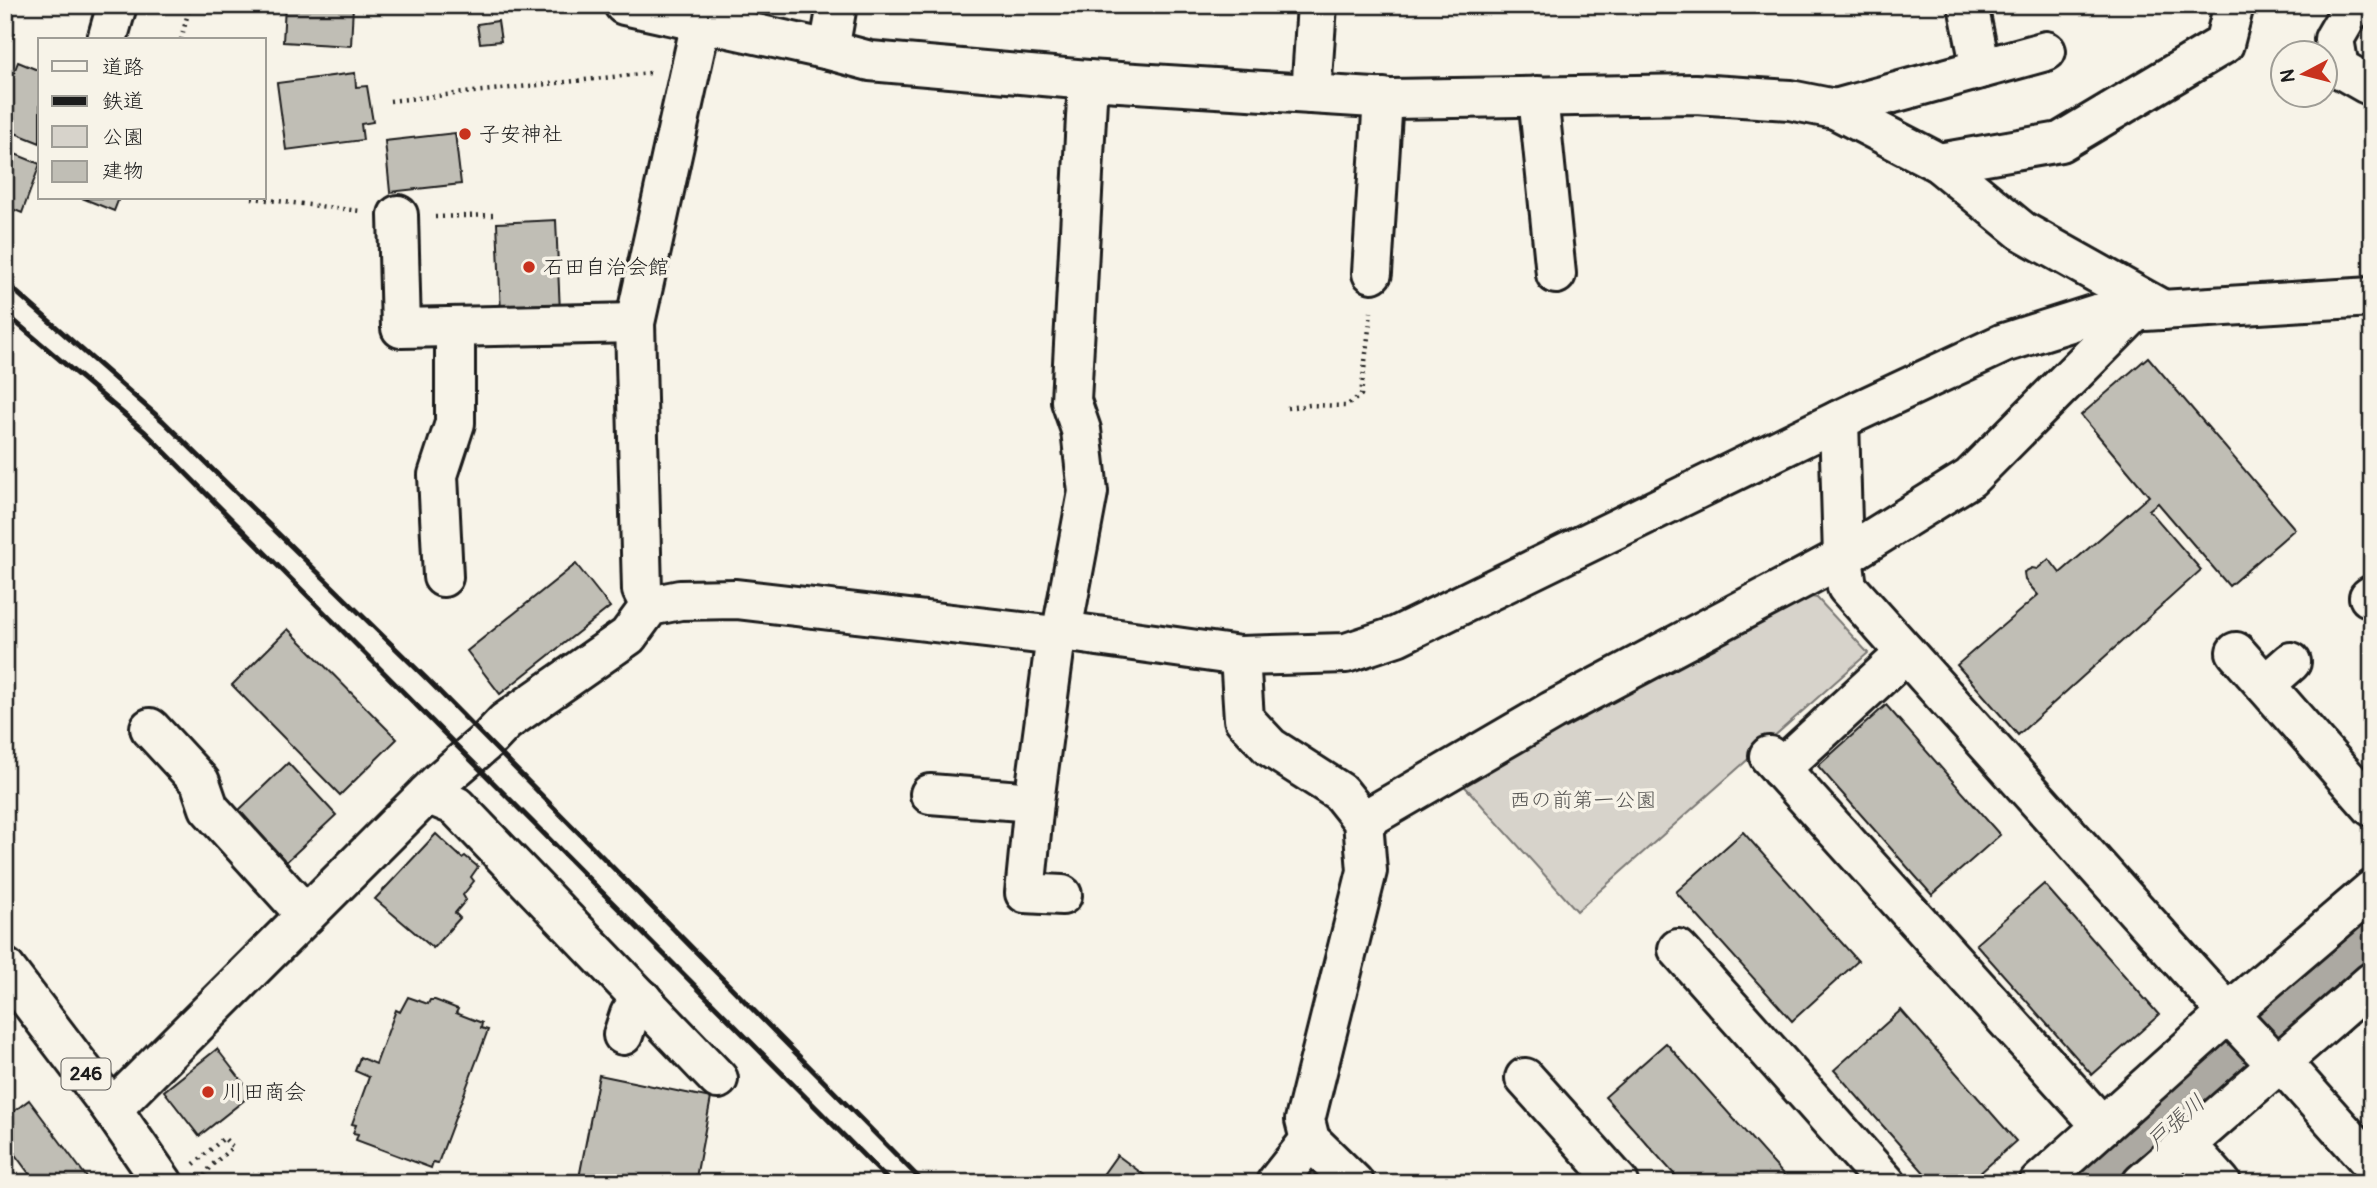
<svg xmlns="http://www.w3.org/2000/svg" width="2377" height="1188" font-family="Pangolin,'Klee One',sans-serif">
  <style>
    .green { fill: #d7d3cb; stroke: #7a7874; stroke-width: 2 }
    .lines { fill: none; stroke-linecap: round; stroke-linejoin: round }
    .river { stroke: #aca9a2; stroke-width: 70 }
    .building { fill: #c0beb5; stroke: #1c1c1c; stroke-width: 2 }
    .minor-casing { stroke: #1c1c1c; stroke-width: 44 }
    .highway-casing { stroke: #1c1c1c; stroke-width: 44 }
    .path { stroke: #1c1c1c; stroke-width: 4.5; stroke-dasharray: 2 5; stroke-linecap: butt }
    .minor { stroke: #f7f3e8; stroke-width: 38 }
    .highway { stroke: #f7f3e8; stroke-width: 38 }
    .rail { stroke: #1c1c1c; stroke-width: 5 }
    .poi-dot { fill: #c8321e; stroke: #f7f3e8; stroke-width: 2.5 }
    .labels { text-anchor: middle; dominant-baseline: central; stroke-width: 7; stroke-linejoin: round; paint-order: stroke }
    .shield { fill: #f7f3e8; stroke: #5e5c59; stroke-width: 2 }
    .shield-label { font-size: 19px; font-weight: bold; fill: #1c1c1c }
    .poi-label { font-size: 21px; fill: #1c1c1c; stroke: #f7f3e8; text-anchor: start }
    .park-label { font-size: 21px; fill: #545351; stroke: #f7f3e8 }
    .water-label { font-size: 23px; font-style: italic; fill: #565452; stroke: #f7f3e8 }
  </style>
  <rect width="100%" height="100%" fill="#f7f3e8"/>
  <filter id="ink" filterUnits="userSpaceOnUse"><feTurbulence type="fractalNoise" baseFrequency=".0143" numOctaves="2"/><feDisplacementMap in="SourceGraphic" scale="14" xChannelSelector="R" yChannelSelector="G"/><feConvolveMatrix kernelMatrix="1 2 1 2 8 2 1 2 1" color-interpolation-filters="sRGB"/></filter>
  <g filter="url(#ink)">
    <polygon class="green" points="1801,595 1817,598 1868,653 1577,911 1459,780"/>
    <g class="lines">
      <g class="river">
        <polyline points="2280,1029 2372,947"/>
        <polyline points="2108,1183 2244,1061"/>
      </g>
    </g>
    <g class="building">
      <polygon points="285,5 353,5 351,46 283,42"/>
      <polygon points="498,21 501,41 480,43 477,24"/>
      <polygon points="18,62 40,71 40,143 5,129 5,95"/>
      <polygon points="355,73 356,87 367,86 373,122 361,124 363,140 286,150 277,83"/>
      <polygon points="455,133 461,184 390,192 385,141"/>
      <polygon points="5,150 40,164 22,213 5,206"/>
      <polygon points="82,198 119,198 114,211"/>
      <polygon points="556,220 560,312 501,314 497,223"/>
      <polygon points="2148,357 2295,529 2229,586 2158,503 2149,510 2201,570 2018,735 1957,665 2038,595 2025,580 2024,572 2032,568 2037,569 2049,559 2060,573 2149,496 2081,415"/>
      <polygon points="576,564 610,607 500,694 467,651"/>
      <polygon points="288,629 397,739 340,795 232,685"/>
      <polygon points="1886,705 2000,835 1932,895 1818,766"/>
      <polygon points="288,763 336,815 286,862 239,810"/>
      <polygon points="1743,832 1858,961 1792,1021 1676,892"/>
      <polygon points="436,834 462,858 465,856 478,867 471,877 474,881 463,895 466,900 455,913 460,918 433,948 375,899"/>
      <polygon points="2044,884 2159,1015 2092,1075 1976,944"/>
      <polygon points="408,997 428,1004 430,1000 435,1000 458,1009 456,1013 482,1023 481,1028 488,1030 438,1163 433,1162 431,1168 356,1140 358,1134 353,1133 356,1125 352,1124 369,1077 355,1071 360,1057 376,1064 396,1010 400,1012"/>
      <polygon points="1901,1010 2016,1141 1969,1183 1933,1183 1834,1070"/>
      <polygon points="1666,1043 1791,1183 1682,1183 1605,1097"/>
      <polygon points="217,1049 252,1094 199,1136 164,1091"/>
      <polygon points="599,1075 711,1098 695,1183 578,1183"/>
      <polygon points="29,1100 91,1183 36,1183 5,1141 5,1118"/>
      <polygon points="1117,1155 1155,1183 1097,1183"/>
      <polygon points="1519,1176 1525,1183 1511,1183"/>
    </g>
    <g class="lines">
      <defs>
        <g id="minor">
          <polyline points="624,5 829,50 870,61 1088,80 1390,99 1695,94 1790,100 1835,109 1939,163 2022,231 2163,310"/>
          <polyline points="1968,5 1981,69"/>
          <polyline points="2366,5 2352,8 2334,39 2339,68 2367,84 2372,83"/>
          <polyline points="107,40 117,5"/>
          <polyline points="829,50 837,5"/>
          <polyline points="1311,94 1317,5"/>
          <polyline points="1538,96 1556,274"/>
          <polyline points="1835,109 2046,51"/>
          <polyline points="1939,163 2060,142 2224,44 2234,5"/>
          <polyline points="398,215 401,328 635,323"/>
          <polyline points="1372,273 1383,98"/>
          <polyline points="1839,420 1843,557 1847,587 2228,1013 2277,1065 2288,1070 2372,1164"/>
          <polyline points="443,577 438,475 455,423 455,327"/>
          <polyline points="2369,597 2372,595"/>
          <polyline points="650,606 642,590 635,323 701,22"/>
          <polyline points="1062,631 1088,492 1081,430 1071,401 1088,80"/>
          <polyline points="1056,636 1034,802 1025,893 1062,895"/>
          <polyline points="2236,652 2372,807"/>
          <polyline points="1240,656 1244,719 1270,747 1340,792 1363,821 1367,871 1305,1120 1310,1140 1354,1183"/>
          <polyline points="2265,685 2291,662"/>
          <polyline points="150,728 200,782 209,808 306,915"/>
          <polyline points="1769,756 2102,1126"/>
          <polyline points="1780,769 1906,653"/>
          <polyline points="427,794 456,806 718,1079"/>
          <polyline points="930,794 1034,802"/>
          <polyline points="1363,821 1552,711 1843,557 1970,478 2135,312"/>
          <polyline points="1678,949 1886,1183"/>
          <polyline points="623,1035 630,1014 642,999"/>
          <polyline points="1525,1078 1619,1183"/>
          <polyline points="112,1109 439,782 488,740 505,722 628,636 650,606 680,600 736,599 1056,636 1062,631 1240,656 1346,653 1397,636 1839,420 2004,343 2096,314 2372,297"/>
          <polyline points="2186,1144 2221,1183"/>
          <polyline points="1276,1183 1310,1140"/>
          <polyline points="2039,1183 2228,1013 2372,890"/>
          <polyline points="2142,1183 2372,982"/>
        </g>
        <polyline id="highway" points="5,968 112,1109 163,1183"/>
      </defs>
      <use href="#minor" class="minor-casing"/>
      <use href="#highway" class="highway-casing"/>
      <g class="path">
        <polyline points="181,40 190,5"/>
        <polyline points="390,101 650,73"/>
        <polyline points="252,198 360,211"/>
        <polyline points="435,217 493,215"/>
        <polyline points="1287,408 1310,405 1346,406 1361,395 1371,312"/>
        <polyline points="194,1164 224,1138 233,1147 211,1166 203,1180"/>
      </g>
      <use href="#minor" class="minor"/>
      <use href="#highway" class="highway"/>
      <g class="rail">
        <polyline points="5,282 163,421 429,681 924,1183"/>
        <polyline points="5,313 145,432 891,1183"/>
      </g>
    </g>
  </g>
  <g class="poi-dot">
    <circle cx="465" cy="134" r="7"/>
    <circle cx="529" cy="267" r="7"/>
    <circle cx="208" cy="1092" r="7"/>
  </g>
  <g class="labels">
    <rect class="shield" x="61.5" y="1058.5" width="49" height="31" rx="5"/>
    <g class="shield-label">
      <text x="86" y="1074">246</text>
    </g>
    <g class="poi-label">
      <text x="479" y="134">子安神社</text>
      <text x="543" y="267">石田自治会館</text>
      <text x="222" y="1092">川田商会</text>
    </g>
    <g class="park-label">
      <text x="1583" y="800">西の前第一公園</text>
    </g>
    <g class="water-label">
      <text transform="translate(2176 1122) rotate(-42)">戸張川</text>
    </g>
  </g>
  <rect width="2377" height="1188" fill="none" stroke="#f7f3e8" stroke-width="28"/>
  <rect x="14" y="14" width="2349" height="1160" fill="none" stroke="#1c1c1c" stroke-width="2.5" filter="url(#ink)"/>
  <rect x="38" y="38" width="228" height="161" fill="#f7f3e8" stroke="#9f9d96" stroke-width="2"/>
  <rect x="52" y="61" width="35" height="10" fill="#f7f3e8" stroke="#9f9d96" stroke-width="2"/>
  <text x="102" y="74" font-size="21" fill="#1c1c1c">道路</text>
  <rect x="52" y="96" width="35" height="10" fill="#1c1c1c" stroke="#9f9d96" stroke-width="2"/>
  <text x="102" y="108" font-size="21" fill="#1c1c1c">鉄道</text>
  <rect x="52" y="126" width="35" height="21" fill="#d7d3cb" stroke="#9f9d96" stroke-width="2"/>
  <text x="102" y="144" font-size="21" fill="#1c1c1c">公園</text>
  <rect x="52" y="161" width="35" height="21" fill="#c0beb5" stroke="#9f9d96" stroke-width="2"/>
  <text x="102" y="178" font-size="21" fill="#1c1c1c">建物</text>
  <g transform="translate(2304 74) rotate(263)"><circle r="33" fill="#f7f3e8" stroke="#9f9d96" stroke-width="2"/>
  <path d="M0-5L12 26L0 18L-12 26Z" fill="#c8321e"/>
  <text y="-10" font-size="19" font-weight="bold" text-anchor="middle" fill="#1c1c1c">N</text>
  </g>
</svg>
